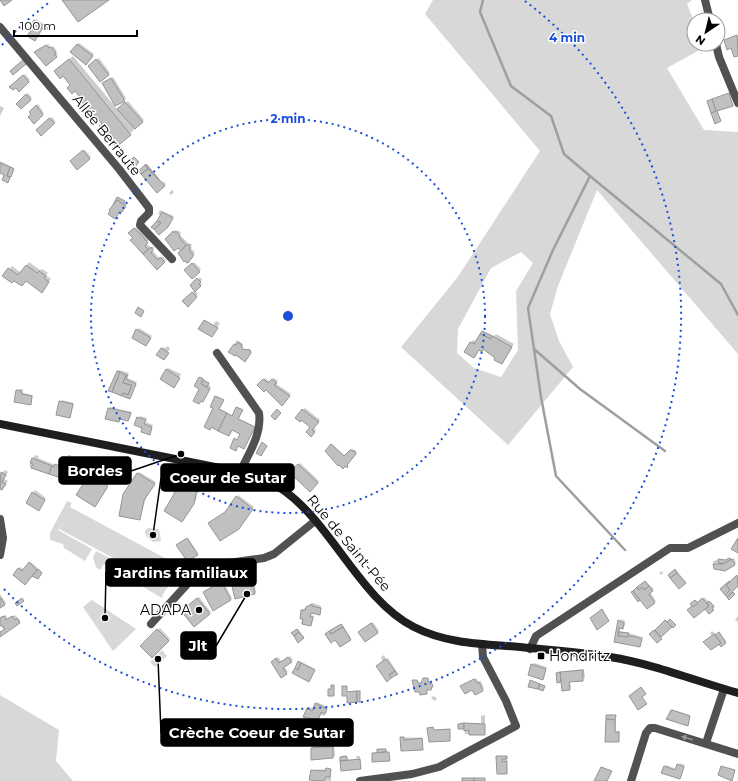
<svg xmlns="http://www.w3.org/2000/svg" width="738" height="781" font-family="Montserrat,sans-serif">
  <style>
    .green { fill: #d8d8d8; fill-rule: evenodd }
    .shadow { fill: #0003 }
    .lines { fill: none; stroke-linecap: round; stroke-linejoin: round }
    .stream { stroke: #9f9f9f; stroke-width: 2.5 }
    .building { fill: #c0c0c0; stroke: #959595 }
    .minor { stroke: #515151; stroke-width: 8 }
    .secondary { stroke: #1e1e1e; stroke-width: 8 }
    .oneway { fill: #979797 }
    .ring { fill: none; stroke: #1d4ed8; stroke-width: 2; stroke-dasharray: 2 4 }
    .poi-dot { fill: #000; stroke: #fff; stroke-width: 1.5 }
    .labels { text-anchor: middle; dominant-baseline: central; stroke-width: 3; stroke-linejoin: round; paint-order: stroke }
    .street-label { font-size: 14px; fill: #000; stroke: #fff }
    .poi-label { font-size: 14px; fill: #000; stroke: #fff; text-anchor: end }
    .centre { fill: #1d4ed8; stroke: #fff; stroke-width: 2 }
    .ring-label { font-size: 12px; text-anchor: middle; font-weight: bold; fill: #1d4ed8; stroke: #fff; stroke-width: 3; stroke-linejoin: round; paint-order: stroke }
    .leader { fill: none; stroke: #000; stroke-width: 1.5 }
    .callout-dot { fill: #000; stroke: #fff; stroke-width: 1.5 }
    .callout { fill: #000; stroke: #000; stroke-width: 1.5 }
    .callout-label { font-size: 15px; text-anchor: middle; font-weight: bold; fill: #fff }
  </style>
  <rect width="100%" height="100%" fill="#fff"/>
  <g class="green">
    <path d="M433 0H692L687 4 694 21V44H703L705 47 667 68 704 130 738 132V354L597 190 558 286 550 314 559 341 573 367 508 445 401 347 457 278 540 151 425 14ZM521 252 533 263 516 291 518 350 501 377 474 368 457 353 458 329 491 268Z"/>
    <polygon points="67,501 72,503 70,507 174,563 162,584 59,529 62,522 58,530 92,549 85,561 64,548 63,544 50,540 50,533"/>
    <polygon points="148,528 159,529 161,541 153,542 146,536 145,531"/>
    <path d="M96 551 162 586 176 561 179 560 192 573C180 578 165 585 162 598L104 564 100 570 96 567 93 558Z"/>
    <polygon points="92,600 136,629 113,651 83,607"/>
    <polygon points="162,650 167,656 155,667 150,662"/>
    <polygon points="0,695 59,730 56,761 73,781 0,781"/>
  </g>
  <g class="shadow">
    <polygon points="36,19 48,27 46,30 43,28 35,40 30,32 27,35"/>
    <polygon points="738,35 738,55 735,56 732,47 725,40"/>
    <polygon points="79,43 94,54 88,62 72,52"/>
    <polygon points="48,44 51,47 53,46 57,51 56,52 58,55 46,65 37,50"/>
    <polygon points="73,56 118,110 128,101 144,120 117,146 116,139 59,68"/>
    <polygon points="99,58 110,73 108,75 91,64"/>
    <polygon points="25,74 30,80 19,90 16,86 11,87"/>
    <polygon points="113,77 126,98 124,100 105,82"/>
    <polygon points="28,93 32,98 21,108 17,104"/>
    <polygon points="38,104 44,113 34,122 30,112"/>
    <polygon points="0,106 4,108 0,116"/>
    <polygon points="52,117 55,121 41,134 37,130"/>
    <polygon points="85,150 91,157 89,158 71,161"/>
    <polygon points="0,161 14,168 8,182 5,174 0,172"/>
    <polygon points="147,164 162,182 163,181 166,184 157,192 139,171"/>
    <polygon points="172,190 174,192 171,195 169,193"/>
    <polygon points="119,197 127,204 122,211 117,199"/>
    <polygon points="160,210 174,216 170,224 162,212 160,215 158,214"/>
    <polygon points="136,227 146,235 149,240 146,243 151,248 153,246 154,248 152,250 160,259 162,256 166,260 157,269 132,240 134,238 130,233"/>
    <polygon points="175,230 177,232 178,230 181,233 180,235 189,244 190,243 192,245 190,248 195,252 191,256 193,257 185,265 186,262 179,253 182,251 166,239"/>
    <polygon points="29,262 40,270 42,269 48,273 46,275 51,279 44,289 26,280 3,276 12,266 21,273"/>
    <polygon points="194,262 201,269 193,278 185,270"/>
    <polygon points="200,277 202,280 200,282 202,284 195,291 198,294 188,306 183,301 195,290 192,285"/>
    <polygon points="205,320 213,325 216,321 220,323 212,336 199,329"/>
    <polygon points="139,328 152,336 146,345 137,330"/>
    <polygon points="483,331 494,336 496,334 514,344 502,363 484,348 482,351 479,350 474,357 470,343 473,340 477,342"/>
    <polygon points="237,340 243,344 242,349 250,349 251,352 230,351"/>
    <polygon points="167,346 170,348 169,350 164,359 157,355 163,347 166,348"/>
    <polygon points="168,368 181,374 175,385 166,370"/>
    <polygon points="119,370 129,373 127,378 137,382 129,398 117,371"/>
    <polygon points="201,376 211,387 205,399 201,388 200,378"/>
    <polygon points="265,378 270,382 274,378 278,381 275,383 291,394 282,405 266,389 258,385"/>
    <polygon points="19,389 23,389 23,393 33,395 30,404 17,391"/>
    <polygon points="217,396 224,400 219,409 233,416 238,407 242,409 238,418 254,426 244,447 235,439 238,440 241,433 214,408"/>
    <polygon points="62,400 74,403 70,417 60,402"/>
    <polygon points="110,407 132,412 130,418 128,420 121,418 119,421 109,409"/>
    <polygon points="305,408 320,420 313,427 316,430 311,436 311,427 302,419 296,418"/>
    <polygon points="140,416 147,418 145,422 153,425 149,434 143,427 136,425"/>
    <polygon points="332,444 345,456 351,449 355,450 356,453 347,464 347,466 326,451"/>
    <polygon points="35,455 39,456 38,458 60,467 57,464 60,464 62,461 72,463 64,478 29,466"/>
    <polygon points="68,455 71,455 70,458 67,457"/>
    <polygon points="93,458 113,462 108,485 96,504 88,479"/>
    <polygon points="300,463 319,481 310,490 291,472"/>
    <polygon points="5,470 8,472 4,479 8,481 2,489 0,488 0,473 1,474"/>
    <polygon points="139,472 156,482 146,498 140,519 137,473"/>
    <polygon points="182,473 201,476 196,500 182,521 175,494 179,475"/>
    <polygon points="35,490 46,498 40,508 27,502"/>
    <polygon points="238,495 254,507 240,526 227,511"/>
    <polygon points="188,538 198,553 187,560 178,545"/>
    <polygon points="734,558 736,563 735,564 715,568 713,561 720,559 729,561"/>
    <polygon points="31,562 42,572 38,578 33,575 14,575 20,567 24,569"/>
    <polygon points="676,570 686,582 679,587 669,575"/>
    <polygon points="662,571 663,573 661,575 659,573"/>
    <polygon points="252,572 256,592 255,593 231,578"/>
    <polygon points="223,581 232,598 231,599 205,591"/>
    <polygon points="646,582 654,589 650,592 656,601 654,602 639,587"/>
    <polygon points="0,594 6,603 0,607"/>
    <polygon points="199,597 211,612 194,626 184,609"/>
    <polygon points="704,597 715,607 709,612 708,605 694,617 691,604 696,600 698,602"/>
    <polygon points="313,603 321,606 321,612 319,614 312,612 311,615 314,616 311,625 301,623 303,618 302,610"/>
    <polygon points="6,615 8,619 15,615 21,621 0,635 4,630 0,625 0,617"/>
    <polygon points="738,616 738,622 735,620"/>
    <polygon points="621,619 625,621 625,626 620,627 620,631 643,637 640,646 615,641"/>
    <polygon points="666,620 668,623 671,620 675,624 657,641 652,633"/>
    <polygon points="373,622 379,631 377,633 361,631"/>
    <polygon points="342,624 351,638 340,646 336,639 326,634"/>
    <polygon points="160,628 170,639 152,656 141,646"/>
    <polygon points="298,629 304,637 298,641 292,633"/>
    <polygon points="712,631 717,635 720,633 726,641 721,645 722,640 710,650 707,646 712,636 710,633"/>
    <polygon points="384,655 386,659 388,658 397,672 387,680 381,657"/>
    <polygon points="290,656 293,660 284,666 288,672 286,673 274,660 278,657 282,662"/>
    <polygon points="300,661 315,669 309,680 299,662"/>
    <polygon points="534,663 547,667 543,678 532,665"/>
    <polygon points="584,669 585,678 570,681 571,687 569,689 562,681 558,682 557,673"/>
    <polygon points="425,678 428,678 429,681 433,684 432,688 427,689 427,693 414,680 417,680 418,684 422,683"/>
    <polygon points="476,678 479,682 481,681 484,689 482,690 462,686"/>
    <polygon points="433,696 437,698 435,701 431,698"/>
    <polygon points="317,702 328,707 324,716 321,715 318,719 307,709 309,707 314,709"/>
    <polygon points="670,709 690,715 688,724 667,718"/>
    <polygon points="485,715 485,734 465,734 465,728 459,724 481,724 481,716"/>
    <polygon points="607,715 616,715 616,731 620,731 618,741"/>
    <polygon points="401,737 423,738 423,748 402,750"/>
    <polygon points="334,745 335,756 333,757 312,748 313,746"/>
    <polygon points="347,756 348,760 357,760 356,756 360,756 361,768 342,770 341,757"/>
    <polygon points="497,756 507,756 507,773"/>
    <polygon points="680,763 685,765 679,778 665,767 666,765 676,769"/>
    <polygon points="331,769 331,781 310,779 312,770"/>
  </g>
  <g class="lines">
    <g class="stream">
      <polyline points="483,0 480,12 511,86 551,116 564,154 590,176 553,250 528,308 541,397 556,476 625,550"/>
      <polyline points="590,176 721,284 738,315"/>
      <polyline points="534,349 580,389 665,451"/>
    </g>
  </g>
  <g class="building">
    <polygon points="0,0 12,0 4,6"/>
    <polygon points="62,0 109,0 78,22"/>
    <polygon points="34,20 40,24 38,26 42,29 35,41 27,36 31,31 28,29"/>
    <polygon points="40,24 48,28 46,31 38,26"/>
    <polygon points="737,35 738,56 734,57 731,48 727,50 724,40"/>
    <polygon points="77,44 93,56 86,65 70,52"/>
    <polygon points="46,45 49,48 51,47 56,53 54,54 57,57 46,66 34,52"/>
    <polygon points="69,59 131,135 116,147 112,142 115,140 107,130 104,133 99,126 102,124 95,115 92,118 80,104 83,101 75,91 72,94 67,88 70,85 63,76 60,79 54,71"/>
    <polygon points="96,59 109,75 100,82 88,66"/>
    <polygon points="23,60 26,64 13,75 10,71"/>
    <polygon points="23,75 29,82 19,92 16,88 13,90 9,87"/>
    <polygon points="111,78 125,101 115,106 102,83"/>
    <polygon points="729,93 733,106 717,111 721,121 715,124 711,113 716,111 712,99"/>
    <polygon points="26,94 31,100 21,109 16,104"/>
    <polygon points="712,99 716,111 711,113 707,101"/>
    <polygon points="125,102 143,122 135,129 117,109"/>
    <polygon points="36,105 43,115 34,124 28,117 31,114 29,112"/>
    <polygon points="49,118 55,123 41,136 36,130"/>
    <polygon points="83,150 90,159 77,170 70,161"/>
    <polygon points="134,157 139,162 135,167 129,161"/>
    <polygon points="0,163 10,167 7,176 10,177 8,183 2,180 4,175 0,173"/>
    <polygon points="146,164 161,182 160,183 145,165"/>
    <polygon points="145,165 148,169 141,174 138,171"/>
    <polygon points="10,167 14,169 11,177 7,176"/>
    <polygon points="148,169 165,186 157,193 141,174"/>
    <polygon points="117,197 125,201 123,204 117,200 112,207"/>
    <polygon points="117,200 126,206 122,212 120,211 115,219 108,214 110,211 109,210"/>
    <polygon points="162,212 173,218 168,227 159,235 154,229 161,223 157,221"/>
    <polygon points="157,221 161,223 154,229 151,227"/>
    <polygon points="134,228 138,232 140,233 148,243 145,246 148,249 143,254 130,240 133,238 128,233"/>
    <polygon points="173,231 174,233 176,231 180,236 179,237 186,245 181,251 178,248 174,251 165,239"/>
    <polygon points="188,244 191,248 189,250 194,255 188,263 185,261 184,262 178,253"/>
    <polygon points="151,247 153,250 151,253 158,260 160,257 165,262 157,270 143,254"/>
    <polygon points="192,263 200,272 192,279 184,270"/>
    <polygon points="26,265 37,273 39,271 46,276 44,278 49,282 42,293 26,281 22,286 14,281 12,283 2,276 8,268 18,275"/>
    <polygon points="197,278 201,282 199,284 201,286 195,292 190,285"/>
    <polygon points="192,292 197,297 188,307 182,301"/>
    <polygon points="138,307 144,311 141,317 135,313"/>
    <polygon points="204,320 218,328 212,337 198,329"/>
    <polygon points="136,329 151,338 146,346 132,338"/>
    <polygon points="482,331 492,336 491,339 480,334"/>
    <polygon points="480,334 491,339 492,336 512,347 502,364 494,360 495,358 483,349 482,352 479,350 474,358 464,352 470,342 474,344"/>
    <polygon points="238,342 242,345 242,349 250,350 251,353 245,362 236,355 235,356 228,352 234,344 236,345"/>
    <polygon points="161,348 169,353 164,360 156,355"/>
    <polygon points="166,369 180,378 174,388 160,379"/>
    <polygon points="117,371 120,372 112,392 108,391"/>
    <polygon points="120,372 126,375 123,383 132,385 128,395 123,393 122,396 112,392"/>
    <polygon points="126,375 128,375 126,379 136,384 130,399 122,396 123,393 128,395 132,385 123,383"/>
    <polygon points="199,377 204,380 201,384 210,389 203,402 201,401 199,404 193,401 199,389 194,386"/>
    <polygon points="263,379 268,383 272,379 277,383 274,385 290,396 282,406 266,390 264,392 257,385"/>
    <polygon points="203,380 209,383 207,387 201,384"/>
    <polygon points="16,390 21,391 22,394 32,396 31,405 14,402"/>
    <polygon points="215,396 224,400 219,409 227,413 218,431 211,427 210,430 204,427 213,408 210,407"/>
    <polygon points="59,401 73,404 70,418 56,415"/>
    <polygon points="236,407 243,410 238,419 255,427 244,449 238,446 236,451 230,448 234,438 237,440 240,434 232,430 229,436 218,431 227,413 232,416"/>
    <polygon points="108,408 131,413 128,421 120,419 119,422 105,419"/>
    <polygon points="277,409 281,413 275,420 271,416"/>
    <polygon points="302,409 319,422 312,430 315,432 311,437 306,432 310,427 301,420 300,422 295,418"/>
    <polygon points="137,417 146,420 144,424 152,427 150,435 141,432 142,428 134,425"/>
    <polygon points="262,442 267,446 261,456 256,453"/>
    <polygon points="331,444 344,456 350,450 356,452 356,454 347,465 348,466 347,468 345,466 343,469 339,465 338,466 325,451"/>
    <polygon points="32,458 52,466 49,474 31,468 33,464 30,463"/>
    <polygon points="90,459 111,463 107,488 95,507 76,495 87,478"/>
    <polygon points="63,462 71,465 64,479 49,474 52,466 54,467 55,464 61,467"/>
    <polygon points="298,464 318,483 310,492 289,472"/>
    <polygon points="1,472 6,475 2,482 6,484 2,490 0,489"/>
    <polygon points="137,473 155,484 144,500 140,520 119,516 123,494"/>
    <polygon points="178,475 199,479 194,504 182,522 164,511 174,494"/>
    <polygon points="32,492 45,500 39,511 26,503"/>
    <polygon points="236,496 253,509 239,529 220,541 208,523 225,512"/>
    <polygon points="187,538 198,555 187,561 176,545"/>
    <polygon points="738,538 738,553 731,549"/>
    <polygon points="730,558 731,560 723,564 719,563 718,559 725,560"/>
    <polygon points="732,559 735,565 725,571 714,569 713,564 723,564"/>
    <polygon points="29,562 37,570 25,585 13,575 18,568 22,571"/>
    <polygon points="38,569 42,573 38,579 32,576"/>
    <polygon points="675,569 677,573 670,578 668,575"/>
    <polygon points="251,573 255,594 235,599 230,578"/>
    <polygon points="677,573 686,583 679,589 670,578"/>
    <polygon points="737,575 738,586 727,597 725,595 730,590 726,585"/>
    <polygon points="645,581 649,586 644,590 642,587 639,590 637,587"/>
    <polygon points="729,581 730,582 726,585 730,590 725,595 720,589"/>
    <polygon points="221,582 231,600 213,611 203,592"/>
    <polygon points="649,586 653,591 649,594 655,603 647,609 633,591 637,587 639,590 642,587 644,590"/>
    <polygon points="633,591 640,600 638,602 631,592"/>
    <polygon points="733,592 735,594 729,600 727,597"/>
    <polygon points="0,598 1,598 5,605 0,608"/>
    <polygon points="22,598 24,601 17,606 15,603"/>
    <polygon points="197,598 210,614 194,627 181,611"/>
    <polygon points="702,598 709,606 694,618 687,610 692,606 693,607"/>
    <polygon points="695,600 698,603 693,607 690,604"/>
    <polygon points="709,601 714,606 712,608 714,610 709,614 705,609 709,606 707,603"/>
    <polygon points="312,604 312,606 321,608 320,615 311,613 310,617 313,617 311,626 302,624 303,619 300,619 301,610 305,610 306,607"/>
    <polygon points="602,609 609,621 597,630 590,618"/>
    <polygon points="4,616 6,620 12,616 15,620 17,618 20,623 0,637 0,632 5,629 2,625 0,626 0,618"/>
    <polygon points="670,619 676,625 673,628 667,622"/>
    <polygon points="618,620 624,623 623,629 619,628 618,636 633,636 642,639 640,647 614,642"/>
    <polygon points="665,620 672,627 661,637 655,630"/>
    <polygon points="371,623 378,633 365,642 358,632"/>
    <polygon points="341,624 343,627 331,634 329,631"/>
    <polygon points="343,627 351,640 340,647 335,640 331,643 325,634 329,631 331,634"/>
    <polygon points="157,629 169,641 152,658 140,646"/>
    <polygon points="297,629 299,632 294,636 291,633"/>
    <polygon points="654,630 662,639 657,643 649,634"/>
    <polygon points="299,632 304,638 298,643 294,636"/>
    <polygon points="619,632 629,633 628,637 618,636"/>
    <polygon points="719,632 726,643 721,647 719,644 721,643 715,635"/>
    <polygon points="714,634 721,643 711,650 703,642"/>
    <polygon points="288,657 292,662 283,668 287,674 281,678 271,662 276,658 279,663"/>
    <polygon points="386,659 395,671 389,675 391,678 387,682 376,666"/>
    <polygon points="298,661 301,663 298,670 295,668"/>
    <polygon points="301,663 315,670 309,682 292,673 295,668 298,670"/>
    <polygon points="531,664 546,669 543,680 528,675"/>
    <polygon points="583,670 583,681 569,682 570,690 562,691 560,672"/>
    <polygon points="395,671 398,674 391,678 389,675"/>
    <polygon points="560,672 561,682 557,683 556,673"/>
    <polygon points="423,678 428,678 428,682 433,685 431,690 427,690 427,694 420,695 419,692 415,692 412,680 417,680 418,683 421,683"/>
    <polygon points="474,679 477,683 479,682 483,691 475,695 472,690 465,694 460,686"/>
    <polygon points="530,680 540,684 538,689 528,687"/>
    <polygon points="540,684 545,686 543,691 538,689"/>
    <polygon points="331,685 334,685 334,696 328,696 328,689 331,689"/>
    <polygon points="342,686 347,686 347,692 357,691 357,702 347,703 347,696 342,696"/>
    <polygon points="641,687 646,694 642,697 647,704 638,710 629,696"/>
    <rect x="357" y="691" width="3" height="11"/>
    <polygon points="315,703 327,709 325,714 321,712 318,720 303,717 307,708 312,711"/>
    <polygon points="672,710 690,716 688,726 666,719"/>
    <polygon points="606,715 616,715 615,720 606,719"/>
    <polygon points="606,719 615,720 615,732 619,732 619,742 605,742"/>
    <polygon points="464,723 464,729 458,729 458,724"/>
    <polygon points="464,723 485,724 485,735 469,735 469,730 464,731"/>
    <polygon points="433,727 434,730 450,729 450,741 429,742 427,728"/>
    <polygon points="400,737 404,737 404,740 422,738 423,750 401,751"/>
    <polygon points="325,747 333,747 333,758 311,760 311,748"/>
    <polygon points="377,749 386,749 386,752 377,753"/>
    <polygon points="386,752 389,752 390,761 372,762 372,753"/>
    <polygon points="346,756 348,760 340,761 340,757"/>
    <polygon points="496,756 507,756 507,759 502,759 502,762 507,761 507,774 497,774"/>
    <polygon points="360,759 361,769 341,771 340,761"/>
    <polygon points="677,764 684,767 680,779 661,773 664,766 675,770"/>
    <polygon points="721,766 735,770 732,781 718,775"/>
    <polygon points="601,767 612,771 607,781 594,781"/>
    <polygon points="326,768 331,769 330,777 325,777 325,781 309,780 311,770 325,771"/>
    <rect x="462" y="778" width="12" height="3"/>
    <polygon points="474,778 485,778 485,781 471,781 474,781"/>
  </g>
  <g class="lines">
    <g class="minor">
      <polyline points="705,0 710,20"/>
      <polyline points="0,27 119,169 149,208 149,213 141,221 140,225 172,259"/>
      <polyline points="716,44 719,57 738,103"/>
      <path d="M217 353 259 413C262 434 249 453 240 472"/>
      <polyline points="0,519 3,538 0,555"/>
      <polyline points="151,624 190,581 222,564 264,558 274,554 315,521"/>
      <polyline points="530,649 536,636 670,548 688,548 738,523"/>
      <polyline points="706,743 724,689"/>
      <polyline points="360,781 412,774 439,767 516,726 506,701 483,657 482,644"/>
      <polyline points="631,781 646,733 650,728 655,728 738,754"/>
    </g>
    <path class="secondary" d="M0 424 240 472C256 477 272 482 286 492 333 527 362 601 414 627 447 644 484 644 520 647 550 650 581 652 610 657 654 664 696 681 738 693"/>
  </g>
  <defs><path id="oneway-solid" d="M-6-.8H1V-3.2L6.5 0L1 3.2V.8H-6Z"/></defs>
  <use class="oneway" href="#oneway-solid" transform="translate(687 738) rotate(-164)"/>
  <g class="ring">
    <circle cx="288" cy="316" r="197"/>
    <path d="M2 45A394 394 0 0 1 51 1M525 1A394 394 0 1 1 2 587"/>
  </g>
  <g class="poi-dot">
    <circle cx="199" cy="610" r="4"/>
    <rect x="537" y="652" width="8" height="8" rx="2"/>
  </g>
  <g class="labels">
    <g class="street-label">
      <text transform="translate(107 135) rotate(51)">Allée Berraute</text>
      <text transform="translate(349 543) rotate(50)">Rue de Saint-Pée</text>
    </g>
    <g class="poi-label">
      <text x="191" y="610">ADAPA</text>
      <text x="549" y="656" text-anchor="start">Hondritz</text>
    </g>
  </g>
  <circle cx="288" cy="316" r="6" class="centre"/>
  <g class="ring-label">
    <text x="567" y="42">4 min</text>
    <text x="288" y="123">2 min</text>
  </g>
  <path class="leader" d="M181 454L131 471M153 535L161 478M105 618L106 572M247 594L216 646M158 659L161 733"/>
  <g class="callout-dot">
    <circle cx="181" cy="454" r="4"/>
    <circle cx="153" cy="535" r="4"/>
    <circle cx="105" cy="618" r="4"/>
    <circle cx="247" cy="594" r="4"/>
    <circle cx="158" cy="659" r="4"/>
  </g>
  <g class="callout">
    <rect x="59" y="457" width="72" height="27" rx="4"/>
    <rect x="161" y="464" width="133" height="27" rx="4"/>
    <rect x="106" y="559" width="150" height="27" rx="4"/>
    <rect x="181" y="632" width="35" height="27" rx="4"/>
    <rect x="161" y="719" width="192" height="27" rx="4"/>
  </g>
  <g class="callout-label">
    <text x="95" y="476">Bordes</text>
    <text x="228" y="483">Coeur de Sutar</text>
    <text x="181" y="578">Jardins familiaux</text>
    <text x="198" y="651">Jlt</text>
    <text x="257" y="738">Crèche Coeur de Sutar</text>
  </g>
  <g transform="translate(706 32) rotate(215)"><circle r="19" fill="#ffffff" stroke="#999999"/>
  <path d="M0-3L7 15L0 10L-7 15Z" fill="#000000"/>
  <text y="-6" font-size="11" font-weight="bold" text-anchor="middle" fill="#000000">N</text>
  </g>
  <path d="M14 30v6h123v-6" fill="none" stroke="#000000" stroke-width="2"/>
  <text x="20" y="30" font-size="12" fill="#000000" stroke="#ffffff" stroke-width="3" paint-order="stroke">100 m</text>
</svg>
